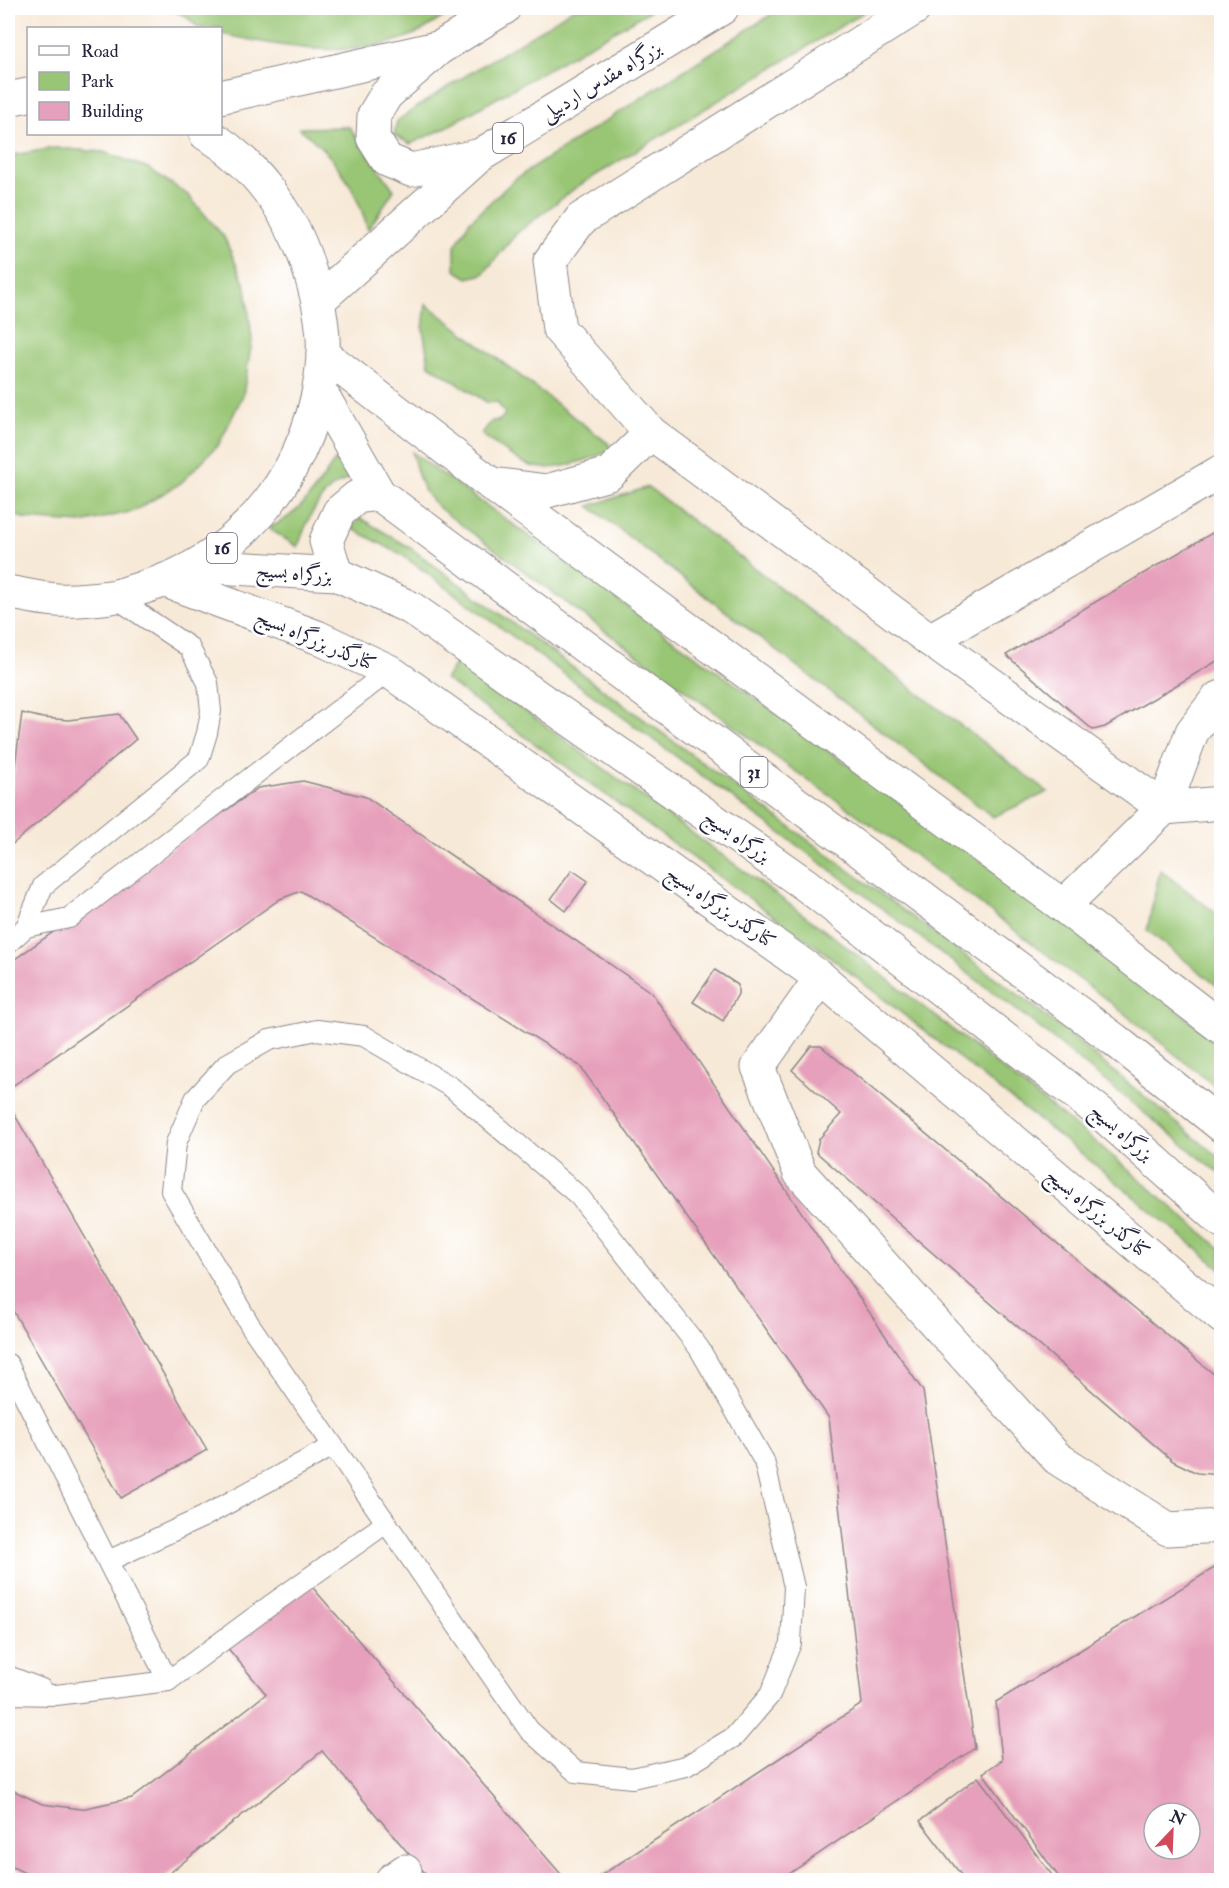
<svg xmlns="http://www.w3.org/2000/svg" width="1229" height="1888" font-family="'IM FELL Double Pica',Amiri,serif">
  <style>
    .green { fill: #99c674; stroke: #5e7458; stroke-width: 1.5 }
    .building { fill: #e7a0bb; fill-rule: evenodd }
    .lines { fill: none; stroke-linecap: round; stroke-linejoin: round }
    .lane-casing { stroke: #8c8689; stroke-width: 22 }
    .street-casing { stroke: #8c8689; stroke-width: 35 }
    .secondary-casing { stroke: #8c8689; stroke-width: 35 }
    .highway-casing { stroke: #8c8689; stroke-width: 35 }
    .lane { stroke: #fff; stroke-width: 20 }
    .street { stroke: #fff; stroke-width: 33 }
    .secondary { stroke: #fff; stroke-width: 33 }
    .highway { stroke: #fff; stroke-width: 33 }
    .labels { text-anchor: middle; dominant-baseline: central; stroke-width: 5; stroke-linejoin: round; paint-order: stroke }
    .shield { fill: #fff; stroke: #646476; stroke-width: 1.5 }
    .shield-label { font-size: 18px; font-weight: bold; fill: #22223b }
    .street-label { font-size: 20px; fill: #22223b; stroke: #fff }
  </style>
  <rect width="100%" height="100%" fill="#fff"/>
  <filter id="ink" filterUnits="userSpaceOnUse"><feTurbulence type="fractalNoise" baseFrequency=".0167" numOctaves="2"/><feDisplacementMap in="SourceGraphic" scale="12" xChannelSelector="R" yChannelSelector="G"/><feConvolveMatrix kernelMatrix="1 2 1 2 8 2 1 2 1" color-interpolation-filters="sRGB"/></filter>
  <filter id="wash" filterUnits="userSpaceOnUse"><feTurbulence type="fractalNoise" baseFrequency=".008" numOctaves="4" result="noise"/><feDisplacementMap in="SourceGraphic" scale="24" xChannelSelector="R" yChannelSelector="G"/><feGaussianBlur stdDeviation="1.35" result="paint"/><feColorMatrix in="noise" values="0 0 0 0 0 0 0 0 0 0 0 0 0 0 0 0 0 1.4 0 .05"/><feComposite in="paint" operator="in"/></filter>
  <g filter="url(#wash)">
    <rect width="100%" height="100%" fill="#f7e9d7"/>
    <g class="green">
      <path d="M166 8H458C445 15 432 25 419 32 356 62 286 47 221 34L220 28H198L186 16Z"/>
      <path d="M574 8H655L441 130 410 144 394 135 397 121C454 80 516 47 574 8Z"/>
      <polygon points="781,8 871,8 578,186 517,233 483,274 468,278 455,270 455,246 469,222 515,179"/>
      <path d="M349 127 394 190 368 230C356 186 335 156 299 128Z"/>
      <polygon points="55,148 103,152 148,168 188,195 224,237 246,287 252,341 243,395 219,444 181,483 134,511 81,523 26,519 8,513 8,156"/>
      <path d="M426 304 609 444 610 451C587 460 548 476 524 463 509 455 495 444 481 434L492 421C500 422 502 419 505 413L497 402 488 403 429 365 423 329Z"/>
      <path d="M412 452 972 854 1134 974 1221 1046V1091L1111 1003 923 861 785 764 448 515C421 494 420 484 412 452Z"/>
      <path d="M335 460 350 479C321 485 306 522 298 547L268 528C300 515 317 488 335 460Z"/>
      <polygon points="648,487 1048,792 993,817 589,506"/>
      <polygon points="360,518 409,547 1035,1007 1221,1159 1221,1175 1027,1018 859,891 402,555 351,528"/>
      <polygon points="457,661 834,937 1097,1143 1221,1249 1221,1269 1087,1158 821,950 445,679"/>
      <polygon points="1160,870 1221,917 1221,989 1147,930"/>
    </g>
    <g id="blocks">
      <g class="building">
        <polygon points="1222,527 1222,658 1185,680 1105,727 1093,730 1006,655"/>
        <polygon points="22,713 43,718 68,720 119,714 136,739 8,848 8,818"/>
        <polygon points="303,781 366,797 652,993 923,1391 975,1748 780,1880 594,1880 862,1704 829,1418 580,1066 301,891 280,899 8,1089 8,964 258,788"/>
        <polygon points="572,870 588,881 566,911 551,899"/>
        <polygon points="715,970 738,985 738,994 723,1021 693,1002"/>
        <polygon points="811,1046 821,1046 1222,1381 1222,1475 1197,1473 1173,1461 816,1152 819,1139 841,1114 792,1070"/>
        <polygon points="8,1103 207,1450 121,1498 8,1302"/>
        <path d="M1222 1563V1870L1207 1880H1061L983 1773 1002 1760 996 1702ZM1154 1813H1190V1849H1154Z"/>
        <polygon points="307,1581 566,1880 431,1880 322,1751 161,1880 40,1880 8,1865 8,1788 42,1804 81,1809 132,1798 266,1694 226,1646"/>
        <polygon points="978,1777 1052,1875 1045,1880 965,1880 920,1821"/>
      </g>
    </g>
  </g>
  <g filter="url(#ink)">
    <use href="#blocks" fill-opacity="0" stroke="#8c8689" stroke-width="1.5"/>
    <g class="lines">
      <defs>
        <g id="lane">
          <polyline points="26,927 69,918 389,671"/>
          <polyline points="8,943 26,927 43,886 199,759 207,733 211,711 208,683 189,647 113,596"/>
          <polygon points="317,1030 364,1036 451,1087 579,1196 699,1348 764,1461 794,1587 791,1643 770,1695 734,1737 686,1766 632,1778 576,1772 529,1730 250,1325 171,1191 176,1143 195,1099 227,1064 269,1040"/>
          <polyline points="8,1364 168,1681"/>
          <polyline points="108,1561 203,1517 333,1446"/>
          <polyline points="8,1676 42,1689"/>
          <polyline points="8,1694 56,1695 168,1681 268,1607 386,1523"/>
        </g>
        <g id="street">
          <polyline points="915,8 581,219 550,261 559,329 651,433 930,640 1164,808 1222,803"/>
          <polyline points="491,484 547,491 609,474 651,433"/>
          <polyline points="930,640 1222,471"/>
          <polyline points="1063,906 1164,808 1192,732 1217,699 1222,697"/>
          <polyline points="821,978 758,1067 800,1173 1057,1458 1168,1529 1222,1526"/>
          <polyline points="392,1880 405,1871"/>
        </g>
        <g id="secondary">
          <polyline points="323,354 491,484 1063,906 1222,1028"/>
          <polyline points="166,581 317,637 389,671 821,978 1222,1317"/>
        </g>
        <g id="highway">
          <polyline points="437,50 386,95 374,115 373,138 387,160 411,170 477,156"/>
          <polyline points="220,97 441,47 504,8"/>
          <polyline points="8,99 28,95"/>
          <polyline points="319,300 479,156 722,8"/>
          <polyline points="320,391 379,494 1115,1040 1222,1126"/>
          <polyline points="197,566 336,574 411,608 806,885 1103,1115 1222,1221"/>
          <polyline points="336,574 326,541 339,512 357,497 379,494"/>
          <path d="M8 592C24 595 40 599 57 600 74 601 94 599 111 597 122 595 132 591 142 588 246 558 316 464 323 357 325 325 317 293 307 263 292 215 251 159 206 134"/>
        </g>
      </defs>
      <use href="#lane" class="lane-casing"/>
      <use href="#street" class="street-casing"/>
      <use href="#secondary" class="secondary-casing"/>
      <use href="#highway" class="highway-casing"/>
      <use href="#lane" class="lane"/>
      <use href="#street" class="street"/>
      <use href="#secondary" class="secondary"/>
      <use href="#highway" class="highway"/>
    </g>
  </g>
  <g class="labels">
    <g class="shield">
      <rect x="493" y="123" width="30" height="30" rx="4.5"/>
      <rect x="207" y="533" width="30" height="30" rx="4.5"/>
      <rect x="740.5" y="757" width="27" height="30" rx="4.5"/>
    </g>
    <g class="shield-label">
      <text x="508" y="138">16</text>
      <text x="222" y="548">16</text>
      <text x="754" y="772">31</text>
    </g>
    <g class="street-label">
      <text transform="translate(601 81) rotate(-31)">بزرگراه مقدس اردبیلی</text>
      <text transform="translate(294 573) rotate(5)">بزرگراه بسیج</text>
      <text transform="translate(316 640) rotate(23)">کنارگذر بزرگراه بسیج</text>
      <text transform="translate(737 836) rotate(35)">بزرگراه بسیج</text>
      <text transform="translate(721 907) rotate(35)">کنارگذر بزرگراه بسیج</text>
      <text transform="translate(1122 1132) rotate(41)">بزرگراه بسیج</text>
      <text transform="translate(1098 1213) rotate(40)">کنارگذر بزرگراه بسیج</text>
    </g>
  </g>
  <rect width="1229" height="1888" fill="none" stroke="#fff" stroke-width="30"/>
  <rect x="27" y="27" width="195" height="108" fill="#ffffff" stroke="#a7a7b1" stroke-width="1.5"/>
  <rect x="39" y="46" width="30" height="9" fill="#ffffff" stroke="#a7a7b1" stroke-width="1.5"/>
  <text x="81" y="57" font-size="18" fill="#22223b">Road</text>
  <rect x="39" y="72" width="30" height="18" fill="#99c674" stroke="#a7a7b1" stroke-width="1.5"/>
  <text x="81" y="87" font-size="18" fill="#22223b">Park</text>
  <rect x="39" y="102" width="30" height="18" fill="#e7a0bb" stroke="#a7a7b1" stroke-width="1.5"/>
  <text x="81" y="117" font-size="18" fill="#22223b">Building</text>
  <g transform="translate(1172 1831) rotate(23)"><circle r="28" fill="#ffffff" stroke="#a7a7b1" stroke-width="1.5"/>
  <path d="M0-4.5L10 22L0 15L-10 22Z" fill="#d1495b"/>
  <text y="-9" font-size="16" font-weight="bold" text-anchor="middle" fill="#22223b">N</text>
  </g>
</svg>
